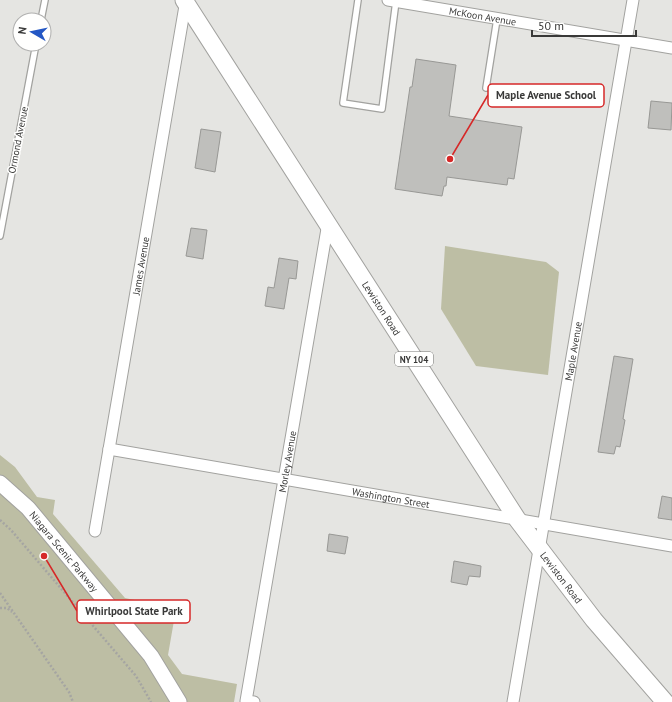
<svg xmlns="http://www.w3.org/2000/svg" width="672" height="702" font-family="'PT Sans',sans-serif">
  <style>
    .green { fill: #bdbea4 }
    .building { fill: #bfbfbc; stroke: #989895 }
    .lines { fill: none; stroke-linecap: round; stroke-linejoin: round }
    .lane-casing { stroke: #a2a29f; stroke-width: 8 }
    .street-casing { stroke: #a2a29f; stroke-width: 13 }
    .secondary-casing { stroke: #a2a29f; stroke-width: 17 }
    .primary-casing { stroke: #a2a29f; stroke-width: 19 }
    .path { stroke: #a5a5a2; stroke-width: 2.5; stroke-dasharray: 2 2; stroke-linecap: butt }
    .lane { stroke: #fff; stroke-width: 5.5 }
    .street { stroke: #fff; stroke-width: 11 }
    .secondary { stroke: #fff; stroke-width: 15 }
    .primary { stroke: #fff; stroke-width: 17 }
    .labels { text-anchor: middle; dominant-baseline: central; stroke-width: 3; stroke-linejoin: round; paint-order: stroke }
    .shield { fill: #fffffe; stroke: #747473; stroke-width: 1 }
    .shield-label { font-size: 9px; font-weight: bold; fill: #393938 }
    .street-label { font-size: 10px; fill: #393938; stroke: #fffffe }
    .leader { fill: none; stroke: #d62828; stroke-width: 1.5 }
    .callout-dot { fill: #d62828; stroke: #fffffe; stroke-width: 1.5 }
    .callout { fill: #fffffe; stroke: #d62828; stroke-width: 1.5 }
    .callout-label { font-size: 11px; text-anchor: middle; font-weight: bold; fill: #393938 }
  </style>
  <rect width="100%" height="100%" fill="#e5e5e2"/>
  <g class="green">
    <polygon points="445,246 546,262 559,272 548,375 476,366 441,309"/>
    <polygon points="0,455 15,467 37,497 55,500 53,514 125,598 176,609 168,655 182,674 237,684 234,702 0,702"/>
  </g>
  <g class="building">
    <polygon points="416,59 456,65 449,116 522,127 514,179 508,178 507,185 447,177 446,186 444,186 442,196 395,189 410,87 412,87"/>
    <polygon points="651,101 672,103 671,130 648,128"/>
    <polygon points="201,129 221,132 215,172 195,168"/>
    <polygon points="191,228 207,230 203,259 186,256"/>
    <polygon points="279,258 298,261 296,279 289,278 284,309 265,306 268,287 274,288"/>
    <polygon points="614,356 633,359 623,419 625,420 620,447 616,446 614,454 598,452"/>
    <polygon points="662,496 672,498 672,520 658,518"/>
    <polygon points="329,534 348,537 345,554 327,551"/>
    <polygon points="454,561 481,566 480,577 469,576 467,585 451,582"/>
  </g>
  <g class="lines">
    <defs>
      <g id="lane">
        <polyline points="358,0 343,103 382,109 396,1"/>
        <polyline points="41,20 45,0"/>
        <polyline points="486,88 497,19"/>
        <polyline points="0,236 36,44"/>
      </g>
      <g id="street">
        <path id="s1" d="M388 0 672 48"/>
        <path id="s2" d="M109 449 672 546"/>
        <path id="s3" d="M95 531 186 0"/>
        <path id="s4" d="M254 702 246 701 328 223"/>
        <path id="s5" d="M513 702 633 0"/>
      </g>
      <g id="secondary">
        <path id="s6" d="M0 483 28 508 151 656 179 702"/>
      </g>
      <g id="primary">
        <path id="s7" d="M184 0 517 519 594 620 665 702"/>
      </g>
    </defs>
    <use href="#lane" class="lane-casing"/>
    <use href="#street" class="street-casing"/>
    <use href="#secondary" class="secondary-casing"/>
    <use href="#primary" class="primary-casing"/>
    <g class="path">
      <polyline points="0,520 11,530 136,676 151,702"/>
      <polyline points="0,593 69,692 73,702"/>
      <polyline points="0,608 7,608 12,612"/>
    </g>
    <use href="#lane" class="lane"/>
    <use href="#street" class="street"/>
    <use href="#secondary" class="secondary"/>
    <use href="#primary" class="primary"/>
  </g>
  <g class="labels">
    <rect class="shield" x="395" y="352" width="38" height="14" rx="3"/>
    <g class="shield-label">
      <text x="414" y="359">NY 104</text>
    </g>
    <g class="street-label">
      <text stroke="none"><textPath href="#s1" startOffset="96">McKoon Avenue</textPath></text>
      <text transform="translate(18 140) rotate(-79)">Ormond Avenue</text>
      <text stroke="none"><textPath href="#s3" startOffset="269">James Avenue</textPath></text>
      <text stroke="none"><textPath href="#s7" startOffset="366">Lewiston Road</textPath></text>
      <text stroke="none"><textPath href="#s5" startOffset="356">Maple Avenue</textPath></text>
      <text stroke="none"><textPath href="#s4" startOffset="251">Morley Avenue</textPath></text>
      <text stroke="none"><textPath href="#s2" startOffset="286">Washington Street</textPath></text>
      <text stroke="none"><textPath href="#s6" startOffset="94">Niagara Scenic Parkway</textPath></text>
      <text stroke="none"><textPath href="#s7" startOffset="690">Lewiston Road</textPath></text>
    </g>
  </g>
  <path class="leader" d="M450 159L488 95M44 556L77 611"/>
  <g class="callout-dot">
    <circle cx="450" cy="159" r="4"/>
    <circle cx="44" cy="556" r="4"/>
  </g>
  <g class="callout">
    <rect x="488" y="84" width="116" height="23" rx="4"/>
    <rect x="77" y="600" width="113" height="23" rx="4"/>
  </g>
  <g class="callout-label">
    <text x="546" y="99">Maple Avenue School</text>
    <text x="134" y="615">Whirlpool State Park</text>
  </g>
  <g transform="translate(32 32) rotate(279)"><circle r="19" fill="#fffffe" stroke="#b0b0af"/>
  <path d="M0-3L7 15L0 10L-7 15Z" fill="#2457c4"/>
  <text y="-6" font-size="11" font-weight="bold" text-anchor="middle" fill="#393938">N</text>
  </g>
  <path d="M532 30v6h104v-6" fill="none" stroke="#393938" stroke-width="2"/>
  <text x="538" y="30" font-size="12" fill="#393938" stroke="#fffffe" stroke-width="3" paint-order="stroke">50 m</text>
</svg>
